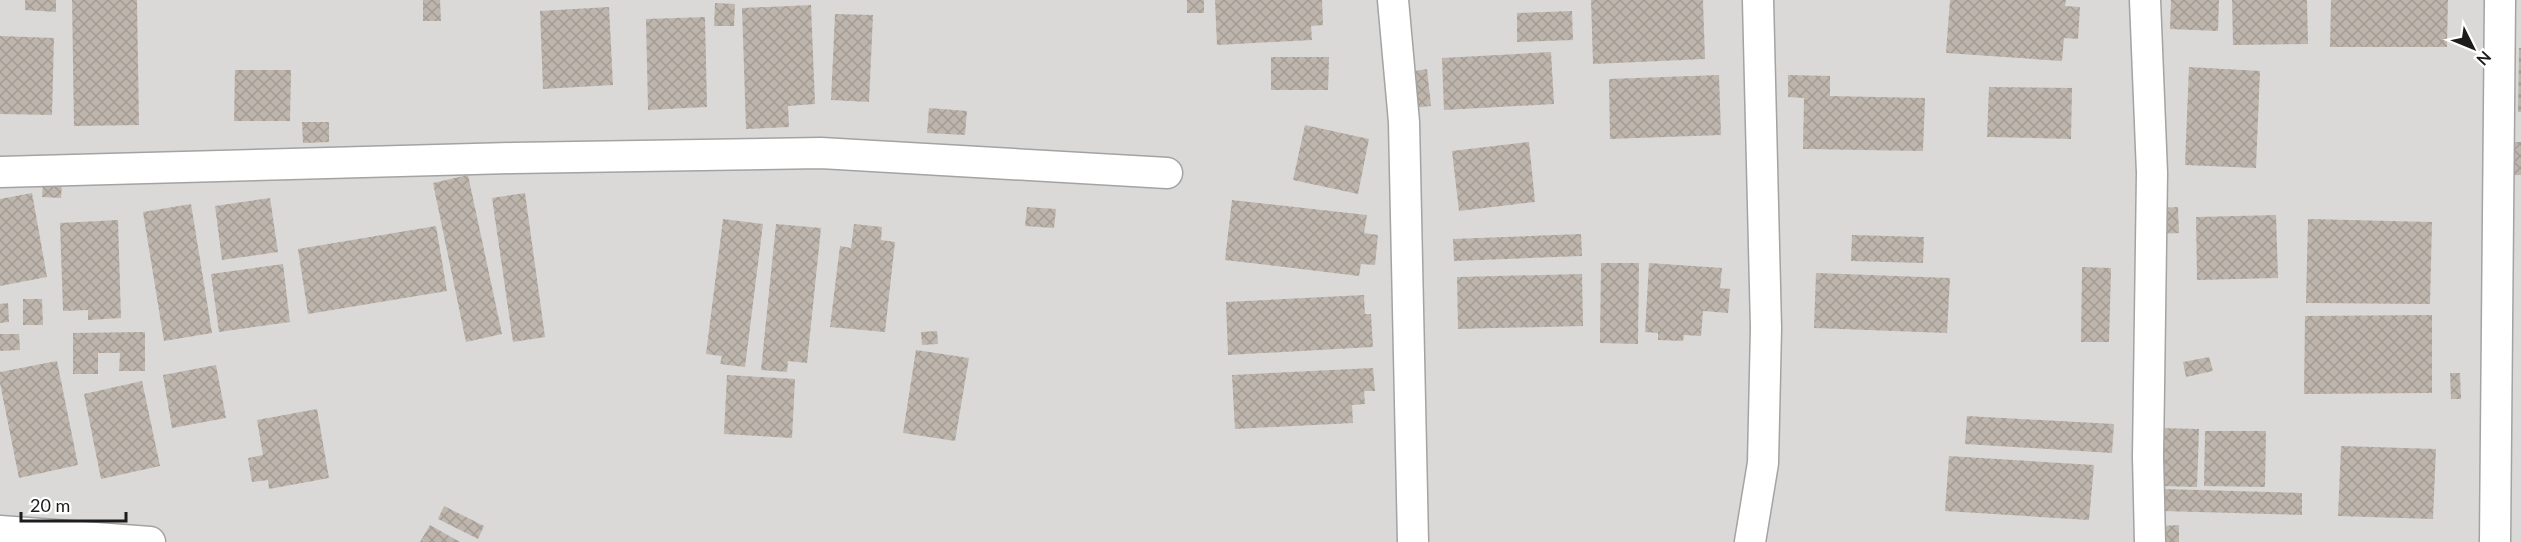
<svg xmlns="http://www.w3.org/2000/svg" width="2521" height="542" font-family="Lato,sans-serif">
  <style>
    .residential { fill: #dad9d8 }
    .building { fill: url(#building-cross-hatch) }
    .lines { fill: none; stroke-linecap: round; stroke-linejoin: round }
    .street-casing { stroke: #a3a3a3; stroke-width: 33 }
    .street { stroke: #fff; stroke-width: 30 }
  </style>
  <defs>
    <pattern id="building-cross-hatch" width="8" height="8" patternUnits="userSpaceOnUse" patternTransform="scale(1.5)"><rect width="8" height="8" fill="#beb6ad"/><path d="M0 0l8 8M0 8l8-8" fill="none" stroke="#a39c94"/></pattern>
  </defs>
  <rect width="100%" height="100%" fill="#edeae1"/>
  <rect class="residential" x="0" y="0" width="2521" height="542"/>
  <g class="building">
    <polygon points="25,0 56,0 56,12 25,10"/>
    <polygon points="72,0 137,0 139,125 74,126"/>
    <polygon points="423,0 440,0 441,21 423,21"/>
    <rect x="1187" y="0" width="17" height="13"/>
    <polygon points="1215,0 1322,0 1323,25 1311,26 1312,40 1217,45"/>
    <polygon points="1591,0 1703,0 1705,59 1593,64"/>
    <polygon points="1950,0 2066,0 2065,6 2080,7 2078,39 2064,38 2062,61 1946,53"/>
    <polygon points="2171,0 2219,0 2218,31 2170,29"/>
    <polygon points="2232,0 2307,0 2308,44 2233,45"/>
    <polygon points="2331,0 2448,0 2447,47 2330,47"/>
    <polygon points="715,3 735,4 734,26 714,26"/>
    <polygon points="811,5 815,104 788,106 789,127 746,129 742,8"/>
    <polygon points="609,7 613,85 543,89 540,11"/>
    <polygon points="1572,11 1573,40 1517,42 1517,13"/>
    <polygon points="835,14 873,15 869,102 831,100"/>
    <polygon points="705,17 707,107 648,110 646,19"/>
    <polygon points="0,36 54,38 52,115 0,114"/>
    <polygon points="2519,48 2521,48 2521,112 2518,112"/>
    <polygon points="1551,52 1554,104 1444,110 1442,58"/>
    <polygon points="1271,57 1329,57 1328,90 1271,90"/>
    <polygon points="2189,67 2260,71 2256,168 2185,165"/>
    <polygon points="1427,69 1431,106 1413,108 1408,72"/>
    <polygon points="235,70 291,70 290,121 234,121"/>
    <polygon points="1719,75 1721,135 1610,139 1609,79"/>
    <polygon points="1788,75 1830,76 1830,96 1925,98 1923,151 1803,149 1804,98 1788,97"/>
    <polygon points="1989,87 2072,88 2071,139 1987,137"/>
    <polygon points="929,108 967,111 965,135 927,133"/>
    <polygon points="302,122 329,122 329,142 303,143"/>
    <polygon points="1305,125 1369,139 1358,194 1293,180"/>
    <polygon points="1529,142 1535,202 1459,211 1452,151"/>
    <polygon points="2512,142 2521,142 2521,175 2511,175"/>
    <polygon points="468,175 502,334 466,342 433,183"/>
    <polygon points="43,180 62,181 61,198 42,197"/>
    <polygon points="32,193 47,277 0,286 0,199"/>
    <polygon points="525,193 545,337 513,342 492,198"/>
    <polygon points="270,198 278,252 222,260 215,206"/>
    <polygon points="1232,200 1367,215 1364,233 1378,235 1375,265 1361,264 1359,276 1225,260"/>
    <polygon points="191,204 212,333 164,341 143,212"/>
    <polygon points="1027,207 1056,209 1054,228 1025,226"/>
    <polygon points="2178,207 2179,233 2159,234 2159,208"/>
    <polygon points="2276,215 2278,278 2197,280 2196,217"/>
    <polygon points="723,219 763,224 745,367 720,364 722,356 706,354"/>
    <polygon points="2308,219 2432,222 2430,304 2306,303"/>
    <polygon points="118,220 121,318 88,320 88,310 63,311 60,223"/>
    <polygon points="776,224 821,228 807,363 788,361 787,372 761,370"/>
    <polygon points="854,224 882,227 881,240 895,242 885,332 830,327 840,246 851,248"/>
    <polygon points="436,226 447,291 308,314 298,249"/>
    <polygon points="1581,234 1582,256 1454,261 1453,239"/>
    <polygon points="1852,235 1924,237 1923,263 1851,261"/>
    <polygon points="1601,263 1639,263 1638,344 1600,343"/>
    <polygon points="1649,263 1722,268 1720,288 1730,289 1728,313 1703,311 1701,336 1684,335 1683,341 1658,340 1658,333 1645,332"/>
    <polygon points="283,264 290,322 219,332 211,274"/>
    <polygon points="2082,267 2111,268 2109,342 2081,342"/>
    <polygon points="1816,273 1950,278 1947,333 1814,328"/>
    <polygon points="1582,274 1583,326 1458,329 1457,277"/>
    <polygon points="1364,295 1365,314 1371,314 1373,347 1228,355 1226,302"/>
    <polygon points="23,299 42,299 43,325 23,325"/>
    <polygon points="8,303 9,322 0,323 0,304"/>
    <polygon points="2432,315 2432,393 2304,394 2305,316"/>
    <polygon points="937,331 938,344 922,345 921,332"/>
    <polygon points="145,332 145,371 119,371 120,353 98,353 98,374 73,374 73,333"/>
    <polygon points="0,334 19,334 20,350 0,351"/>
    <polygon points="916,350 969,358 955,441 903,433"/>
    <polygon points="2209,357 2213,371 2186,377 2183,362"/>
    <polygon points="57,361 78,465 19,478 0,383 0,372"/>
    <polygon points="216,365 226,418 172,428 163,375"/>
    <polygon points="1373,368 1375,391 1364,391 1365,404 1352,405 1353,423 1235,429 1232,375"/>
    <polygon points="2450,373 2460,373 2461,399 2451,399"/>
    <polygon points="727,375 795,379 792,438 724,434"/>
    <polygon points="142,381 160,466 101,479 84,394"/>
    <polygon points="317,409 329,478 269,489 268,480 252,482 248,458 263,455 257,420"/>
    <polygon points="1967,416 2114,424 2112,453 1965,444"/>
    <polygon points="2162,428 2199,429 2197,487 2160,486"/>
    <polygon points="2205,431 2266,431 2265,487 2204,486"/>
    <polygon points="2341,446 2436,449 2433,519 2338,516"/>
    <polygon points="1949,456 2094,465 2089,520 1945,511"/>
    <polygon points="2162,489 2302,493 2302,515 2162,511"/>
    <polygon points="444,506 484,526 478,539 438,519"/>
    <polygon points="430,525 460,542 420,542"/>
    <polygon points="2179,525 2179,542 2162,542 2161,526"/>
  </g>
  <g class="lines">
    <defs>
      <g id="street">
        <polyline points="1393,0 1404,122 1413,542"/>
        <polyline points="2145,0 2152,173 2148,457 2150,542"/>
        <polyline points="0,172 513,158 821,153 1167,173"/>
        <polyline points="0,531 150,542"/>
        <polyline points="1750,542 1763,463 1766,328 1758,0"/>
        <polyline points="2495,542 2500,0"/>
      </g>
    </defs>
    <use href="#street" class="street-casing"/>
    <use href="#street" class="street"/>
  </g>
  <g transform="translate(2473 48) rotate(133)" stroke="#ffffff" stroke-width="4.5" paint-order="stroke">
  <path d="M0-4.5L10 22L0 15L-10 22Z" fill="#1c1c1c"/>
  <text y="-9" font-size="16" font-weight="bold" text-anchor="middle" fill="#1c1c1c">N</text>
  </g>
  <path d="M21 512v9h105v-9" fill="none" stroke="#1c1c1c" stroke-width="3"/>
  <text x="30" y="512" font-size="18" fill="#1c1c1c" stroke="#ffffff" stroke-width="4.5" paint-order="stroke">20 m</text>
</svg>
